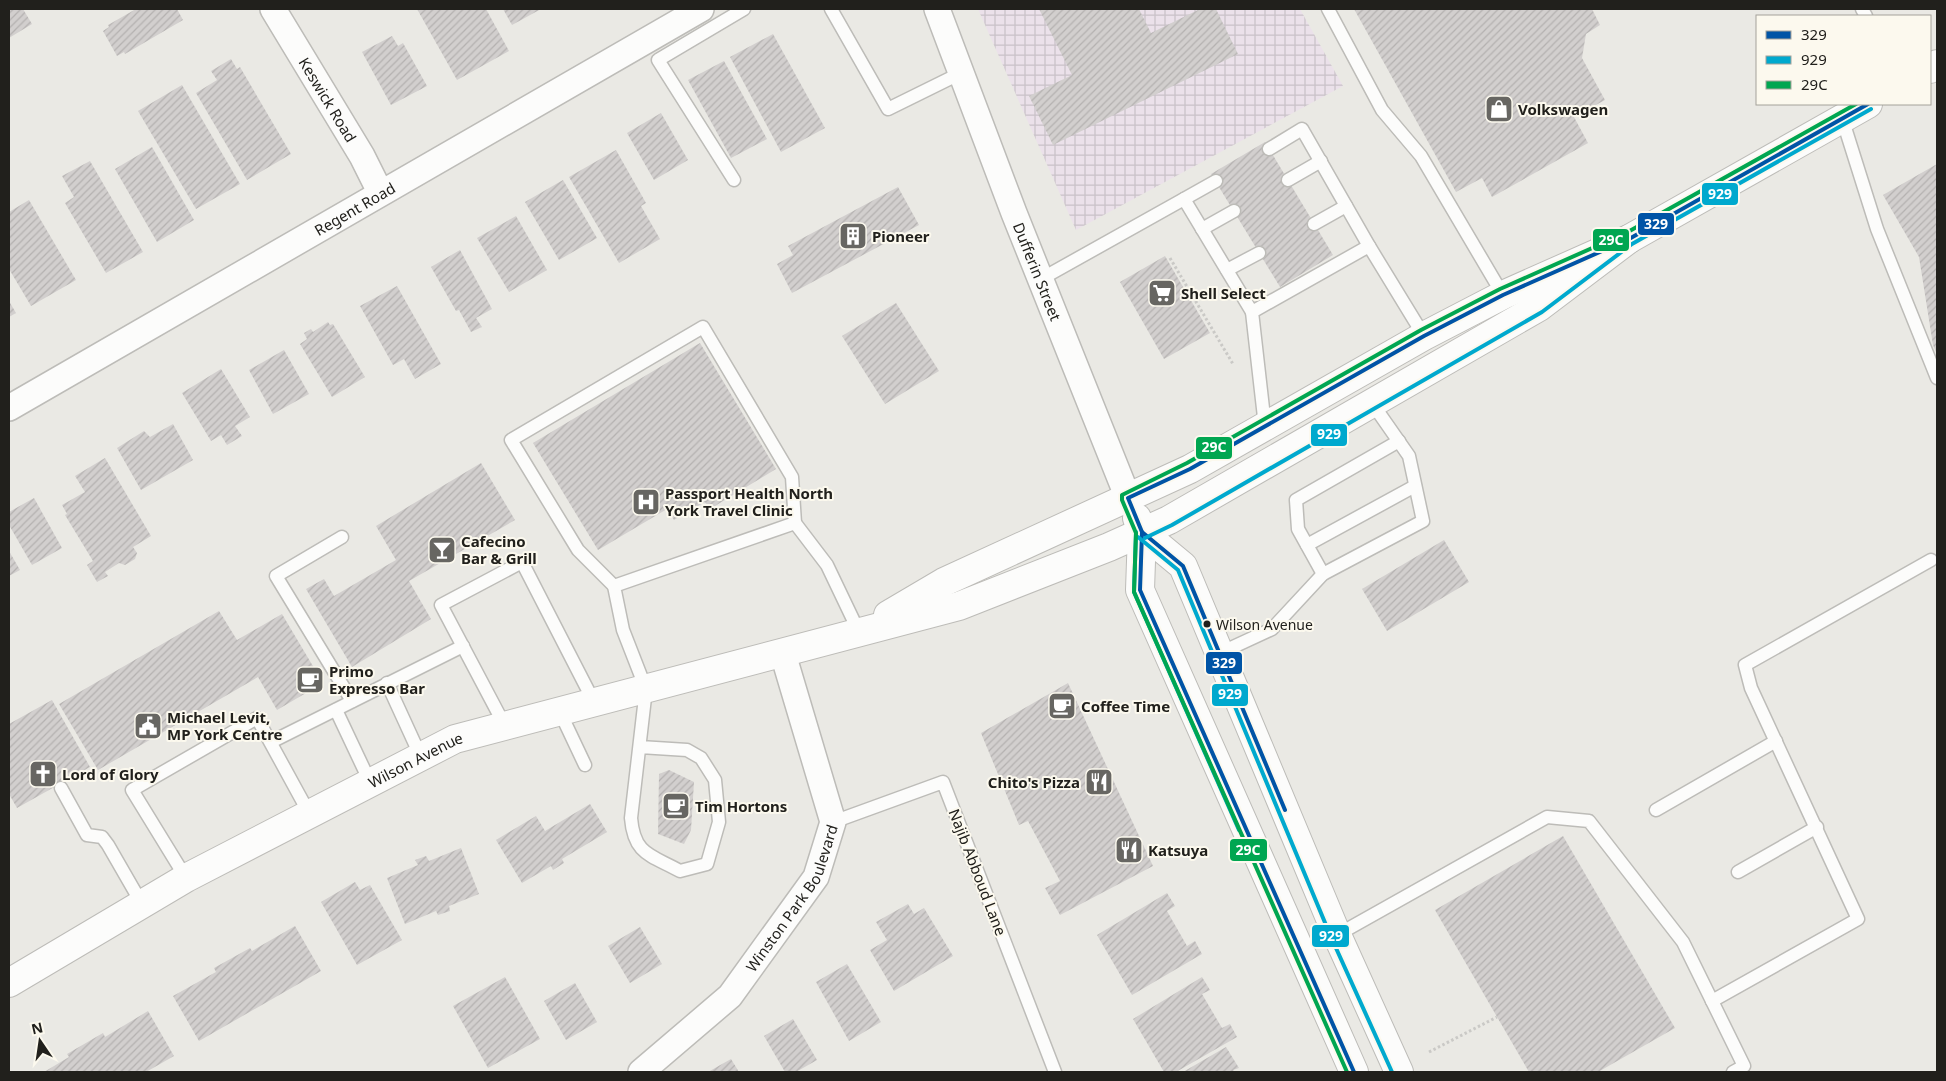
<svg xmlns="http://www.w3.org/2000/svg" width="1946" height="1081" font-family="'Noto Sans',sans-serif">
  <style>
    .industrial { fill: url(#industrial-grid) }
    .building { fill: url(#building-hatch) }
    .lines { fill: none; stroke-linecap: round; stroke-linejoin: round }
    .lane-casing { stroke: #bdbcb8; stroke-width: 15 }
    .street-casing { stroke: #bdbcb8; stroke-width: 28 }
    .secondary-casing { stroke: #bdbcb8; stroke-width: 30 }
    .path { stroke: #cac9c6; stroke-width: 3; stroke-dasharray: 2.5 2.5; stroke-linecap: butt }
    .lane { stroke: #fcfcfb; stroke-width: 12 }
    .street { stroke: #fcfcfb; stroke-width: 25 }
    .secondary { stroke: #fcfcfb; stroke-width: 28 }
    .bus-1-casing { stroke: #fcf9ee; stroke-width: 8 }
    .bus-2-casing { stroke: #fcf9ee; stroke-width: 8 }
    .bus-3-casing { stroke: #fcf9ee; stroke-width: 8 }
    .bus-1 { stroke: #0054a6; stroke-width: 4 }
    .bus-2 { stroke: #00a9ce; stroke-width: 4 }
    .bus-3 { stroke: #00a651; stroke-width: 4 }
    .bus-dot { fill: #21201c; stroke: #fcf9ee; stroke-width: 2 }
    .labels { text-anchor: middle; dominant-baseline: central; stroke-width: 4; stroke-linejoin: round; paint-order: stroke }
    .bus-label { font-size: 14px; fill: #21201c; stroke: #fcf9ee; text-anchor: start }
    .street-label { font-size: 15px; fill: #21201c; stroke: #fcf9ee }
    .poi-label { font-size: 15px; font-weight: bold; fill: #21201c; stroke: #fcf9ee; text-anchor: start }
    .line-badge { stroke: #fcf9ee; stroke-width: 2 }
    .badge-label { font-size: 14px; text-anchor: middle; font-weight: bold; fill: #fff }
  </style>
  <defs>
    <pattern id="industrial-grid" width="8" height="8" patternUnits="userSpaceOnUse" patternTransform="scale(1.25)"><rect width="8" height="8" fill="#ebe1ea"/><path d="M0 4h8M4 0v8" fill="none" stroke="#c9c1c8"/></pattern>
    <pattern id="building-hatch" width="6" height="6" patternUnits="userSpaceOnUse" patternTransform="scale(1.25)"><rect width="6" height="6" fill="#d2cfce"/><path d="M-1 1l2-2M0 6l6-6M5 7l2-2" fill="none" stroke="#b4b1b0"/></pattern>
  </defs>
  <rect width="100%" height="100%" fill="#eae9e4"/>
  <polygon class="industrial" points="978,9 1300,9 1343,86 1076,230"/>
  <g class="building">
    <polygon points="9,9 23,9 32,24 9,38"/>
    <polygon points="136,9 177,9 183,20 125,54 124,52 117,56 103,31 109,27 108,25"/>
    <polygon points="417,9 486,9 509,51 457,80"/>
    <polygon points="503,9 541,9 512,25"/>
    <polygon points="1039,9 1139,9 1151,33 1200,9 1216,9 1238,54 1053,145 1029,96 1072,75"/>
    <polygon points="1354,9 1592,9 1600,25 1586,34 1582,58 1605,100 1574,117 1588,143 1492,197 1482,178 1456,192"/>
    <polygon points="773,34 825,128 781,152 730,57"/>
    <polygon points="392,36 398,46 403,43 427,86 391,105 362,52"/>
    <polygon points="231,59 237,69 240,67 291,154 247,180 196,93 217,80 211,71"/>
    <polygon points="724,61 767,139 731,158 688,80"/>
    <polygon points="182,85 240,184 196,209 138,111"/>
    <polygon points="661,113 688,160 654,180 627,133"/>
    <polygon points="1265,142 1333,255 1280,287 1211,174"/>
    <polygon points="152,147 194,220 157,242 115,169"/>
    <polygon points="616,150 646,203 641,206 660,239 619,263 569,177"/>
    <polygon points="90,161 143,252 106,273 65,203 74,197 62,176"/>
    <polygon points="1937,164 1937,354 1933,345 1919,257 1883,195"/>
    <polygon points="563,180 597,238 559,260 525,202"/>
    <polygon points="898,187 919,225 792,293 777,264 793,255 788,246"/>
    <polygon points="29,200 76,280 31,306 9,269 9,212"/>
    <polygon points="516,216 547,270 509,292 477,238"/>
    <polygon points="460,250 492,309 476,318 482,327 471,332 459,310 456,311 431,267"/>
    <polygon points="1165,256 1210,333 1164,359 1120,282"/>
    <polygon points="397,286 441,364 415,379 404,359 393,365 360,306"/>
    <polygon points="9,301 16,313 9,317"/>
    <polygon points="896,303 939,371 885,404 842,336"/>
    <polygon points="328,322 330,325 333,324 365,377 332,397 300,344 307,339 304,333 311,329 313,332"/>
    <polygon points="700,343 776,469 710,509 705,502 674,520 667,509 598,550 533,443"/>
    <polygon points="284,350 309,394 273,414 249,370"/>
    <polygon points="221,369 250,417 235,426 242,436 227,445 221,435 211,441 182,393"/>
    <polygon points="173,424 193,460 141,490 117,448 144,431 150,437"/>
    <polygon points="105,458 151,536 133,547 137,553 135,559 125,565 119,563 105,572 108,576 97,582 87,565 93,561 65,515 67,514 62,505 85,492 75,476"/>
    <polygon points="481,463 515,520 409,581 431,619 352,667 306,589 324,579 334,596 396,560 376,526"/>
    <polygon points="34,498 62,548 32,565 9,525 9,512"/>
    <polygon points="1444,540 1469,582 1387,631 1362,589"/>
    <polygon points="9,551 20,570 9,576"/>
    <polygon points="219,611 237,640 282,614 323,683 277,710 258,677 98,770 59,704"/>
    <polygon points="1068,683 1153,866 1060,915 1045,888 1060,881 1028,821 1019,825 981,733"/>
    <polygon points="52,700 90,767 17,808 9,794 9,724"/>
    <polygon points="669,770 694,782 691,830 684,844 658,834 659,774"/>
    <polygon points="590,804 607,832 562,859 564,863 553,870 551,866 522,883 496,840 536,816 545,831"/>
    <polygon points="1563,836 1675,1028 1598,1072 1529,1072 1435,910"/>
    <polygon points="461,848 479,894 449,906 450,911 438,915 436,911 405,924 387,878 418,865 415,860 426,856 429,861"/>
    <polygon points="355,882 360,890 370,885 402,940 357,965 321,902"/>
    <polygon points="1167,893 1175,906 1167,911 1187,946 1195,941 1202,954 1132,995 1097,935"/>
    <polygon points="908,904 914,914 924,908 953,956 894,991 870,950 887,940 876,922"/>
    <polygon points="295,926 321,971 199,1041 173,996 216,972 214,968 250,948 252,951"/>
    <polygon points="640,927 662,964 630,983 608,946"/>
    <polygon points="847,964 881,1022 849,1041 816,982"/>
    <polygon points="505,977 540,1039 488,1068 453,1006"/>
    <polygon points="1202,977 1210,990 1202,994 1222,1028 1230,1024 1237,1037 1176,1072 1164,1072 1133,1019"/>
    <polygon points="575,983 597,1022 566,1040 544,1001"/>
    <polygon points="148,1011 174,1056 146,1072 44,1072 69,1057 67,1054 103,1033 105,1037"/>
    <polygon points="793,1019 817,1060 796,1072 785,1072 764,1036"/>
    <polygon points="1226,1047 1239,1068 1233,1070 1235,1072 1183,1072"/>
    <polygon points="731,1059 739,1072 708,1072"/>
  </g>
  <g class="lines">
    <defs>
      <g id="lane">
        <polyline points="831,9 888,109 961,73"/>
        <polyline points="1328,9 1382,110 1421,156 1503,295"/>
        <polyline points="1862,9 1866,16"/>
        <polyline points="1842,118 1877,229 1937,378"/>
        <polyline points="1269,149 1302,129 1369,246"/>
        <polyline points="734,180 658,60 744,9"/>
        <polyline points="1288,180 1321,161"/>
        <polyline points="1216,181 1184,199 1252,312"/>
        <polyline points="1314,224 1346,206"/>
        <polyline points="1202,229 1234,211"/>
        <polyline points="1227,270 1259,253"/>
        <polyline points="1041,279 1184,199"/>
        <polyline points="1265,426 1252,312 1369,246 1424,336"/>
        <polyline points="342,537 276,576 352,701"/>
        <polyline points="1307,545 1415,486"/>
        <polyline points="1323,574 1298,529 1296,500 1399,441"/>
        <polyline points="614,586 578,550 511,440 703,327 792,477 795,523"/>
        <polyline points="1220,653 1272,629 1323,574 1423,521 1409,456 1372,403"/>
        <polyline points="387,683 420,755"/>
        <polyline points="336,710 370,782"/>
        <polyline points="559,710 585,765"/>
        <polyline points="505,726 441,605 522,562 594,702"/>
        <polyline points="271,742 463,646"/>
        <path d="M640 747 687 750 701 758 715 780 719 822 707 864 680 871C651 855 634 855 631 818L646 689 623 630 614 586 795 523 827 565 859 632"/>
        <polyline points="61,788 87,835 102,837 108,845 142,904"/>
        <polyline points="1656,810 1776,741"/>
        <polyline points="833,822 943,782 1055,1072"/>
        <polyline points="1738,872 1817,827"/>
        <polyline points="186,878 132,790 257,718 309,813"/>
        <polyline points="1337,935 1547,817 1589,821 1683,942 1744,1066 1733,1072"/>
        <polyline points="1712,1001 1858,919 1751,688 1745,665 1931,560"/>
      </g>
      <g id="street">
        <path id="s1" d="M273 9 362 156 380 192"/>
        <path id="s2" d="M937 9 1014 213 1128 498"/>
        <path id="s3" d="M9 408 701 9"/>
        <path id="s4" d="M641 1072 730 996 816 877 833 822 783 654"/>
      </g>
      <g id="secondary">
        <polyline points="1930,69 1937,64"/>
        <polyline points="1137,518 1142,532 1140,590 1354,1072"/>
        <polyline points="1142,532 1183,566 1337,935 1399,1072"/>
        <polyline points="888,615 944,582 1190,469 1424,336 1503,295 1629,239 1868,104"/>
        <path id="s5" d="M9 983 186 878 455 739 959 606 1109 547 1169 520 1539 307 1629 239"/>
      </g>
    </defs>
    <use href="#lane" class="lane-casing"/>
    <use href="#street" class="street-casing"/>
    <use href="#secondary" class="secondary-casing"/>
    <g class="path">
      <polyline points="1170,258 1233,364"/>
      <polyline points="1429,1052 1497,1017"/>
    </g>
    <use href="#lane" class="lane"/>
    <use href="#street" class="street"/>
    <use href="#secondary" class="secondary"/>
    <defs>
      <g id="bus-1">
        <polyline points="1142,532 1183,566 1285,810"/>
        <polyline points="1354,1072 1140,590 1142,532 1128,498 1190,469 1424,336 1503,295 1629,239 1868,104"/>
      </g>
      <g id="bus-2">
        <polyline points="1136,532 1134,592 1239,830"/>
        <polyline points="1138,537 1178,570 1331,937 1392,1072"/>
        <polyline points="1145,538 1172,525 1542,312 1632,244 1871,109"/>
      </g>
      <polyline id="bus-3" points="1347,1072 1134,592 1136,533 1122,500 1122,495 1187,463 1421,330 1500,289 1626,233 1856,104"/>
    </defs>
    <use href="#bus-1" class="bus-1-casing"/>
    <use href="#bus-2" class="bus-2-casing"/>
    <use href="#bus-3" class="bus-3-casing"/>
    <use href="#bus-1" class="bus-1"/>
    <use href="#bus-2" class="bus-2"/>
    <use href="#bus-3" class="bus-3"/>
  </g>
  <defs>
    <symbol id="shop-square" viewBox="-11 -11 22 22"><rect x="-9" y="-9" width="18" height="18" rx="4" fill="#676662" stroke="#fcf9ee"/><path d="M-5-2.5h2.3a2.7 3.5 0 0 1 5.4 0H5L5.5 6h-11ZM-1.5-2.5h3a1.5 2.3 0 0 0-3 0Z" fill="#fff"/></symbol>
    <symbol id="building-square" viewBox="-11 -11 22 22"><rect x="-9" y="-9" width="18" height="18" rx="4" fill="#676662" stroke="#fcf9ee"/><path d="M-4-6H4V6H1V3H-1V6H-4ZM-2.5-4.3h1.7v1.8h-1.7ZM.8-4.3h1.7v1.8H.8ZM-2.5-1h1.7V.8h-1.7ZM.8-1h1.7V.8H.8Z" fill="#fff"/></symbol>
    <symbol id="supermarket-square" viewBox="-11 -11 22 22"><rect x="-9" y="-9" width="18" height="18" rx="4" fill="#676662" stroke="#fcf9ee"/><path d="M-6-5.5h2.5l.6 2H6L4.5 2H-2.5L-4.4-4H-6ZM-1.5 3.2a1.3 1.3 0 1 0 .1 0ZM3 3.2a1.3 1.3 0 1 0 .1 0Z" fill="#fff"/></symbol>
    <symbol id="hospital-square" viewBox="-11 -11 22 22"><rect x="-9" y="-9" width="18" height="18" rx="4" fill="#676662" stroke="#fcf9ee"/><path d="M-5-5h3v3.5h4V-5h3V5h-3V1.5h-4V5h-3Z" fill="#fff"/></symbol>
    <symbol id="bar-square" viewBox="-11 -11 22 22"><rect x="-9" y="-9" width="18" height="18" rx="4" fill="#676662" stroke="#fcf9ee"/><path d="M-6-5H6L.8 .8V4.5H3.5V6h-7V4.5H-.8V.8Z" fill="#fff"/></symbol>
    <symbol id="cafe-square" viewBox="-11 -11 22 22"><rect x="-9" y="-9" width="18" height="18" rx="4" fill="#676662" stroke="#fcf9ee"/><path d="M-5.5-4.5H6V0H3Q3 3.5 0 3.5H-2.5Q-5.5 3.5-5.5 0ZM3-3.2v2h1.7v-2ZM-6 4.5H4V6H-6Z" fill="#fff"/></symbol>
    <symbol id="civic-square" viewBox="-11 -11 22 22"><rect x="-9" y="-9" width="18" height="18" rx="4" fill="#676662" stroke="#fcf9ee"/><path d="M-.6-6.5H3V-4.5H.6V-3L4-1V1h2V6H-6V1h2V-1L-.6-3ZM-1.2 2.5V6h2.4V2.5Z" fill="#fff"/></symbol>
    <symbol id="church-square" viewBox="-11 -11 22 22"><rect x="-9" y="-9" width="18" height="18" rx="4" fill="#676662" stroke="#fcf9ee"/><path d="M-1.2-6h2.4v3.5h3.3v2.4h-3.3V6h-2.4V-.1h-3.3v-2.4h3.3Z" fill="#fff"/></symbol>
    <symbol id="restaurant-square" viewBox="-11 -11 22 22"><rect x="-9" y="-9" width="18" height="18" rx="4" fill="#676662" stroke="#fcf9ee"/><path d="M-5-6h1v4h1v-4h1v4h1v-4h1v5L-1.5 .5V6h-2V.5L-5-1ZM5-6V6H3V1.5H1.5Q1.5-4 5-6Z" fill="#fff"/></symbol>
  </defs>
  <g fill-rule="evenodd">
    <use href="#shop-square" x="1483" y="93" width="32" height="32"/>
    <use href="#building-square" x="837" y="220" width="32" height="32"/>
    <use href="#supermarket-square" x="1146" y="277" width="32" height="32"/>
    <use href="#hospital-square" x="630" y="486" width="32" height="32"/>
    <use href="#bar-square" x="426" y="534" width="32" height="32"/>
    <use href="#cafe-square" x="294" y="664" width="32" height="32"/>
    <use href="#cafe-square" x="1046" y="690" width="32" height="32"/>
    <use href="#civic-square" x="132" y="710" width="32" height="32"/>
    <use href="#church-square" x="27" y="758" width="32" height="32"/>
    <use href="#restaurant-square" x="1083" y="766" width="32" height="32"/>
    <use href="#cafe-square" x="660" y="790" width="32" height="32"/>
    <use href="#restaurant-square" x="1113" y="834" width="32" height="32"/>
  </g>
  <circle class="bus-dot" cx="1207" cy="624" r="4.5"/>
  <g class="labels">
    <g class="bus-label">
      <text x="1216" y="624">Wilson Avenue</text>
    </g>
    <g class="street-label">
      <text stroke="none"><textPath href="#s1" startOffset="106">Keswick Road</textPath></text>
      <text stroke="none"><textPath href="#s3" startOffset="399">Regent Road</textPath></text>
      <text stroke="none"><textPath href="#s2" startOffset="281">Dufferin Street</textPath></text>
      <text stroke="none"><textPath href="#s5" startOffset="464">Wilson Avenue</textPath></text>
      <text transform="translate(978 872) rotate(69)">Najib Abboud Lane</text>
      <text stroke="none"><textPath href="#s4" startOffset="234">Winston Park Boulevard</textPath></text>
    </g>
    <g class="poi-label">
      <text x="1518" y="109">Volkswagen</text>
      <text x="872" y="236">Pioneer</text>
      <text x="1181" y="293">Shell Select</text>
      <text x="665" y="493">Passport Health North<tspan x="665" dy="17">York Travel Clinic</tspan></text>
      <text x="461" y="541">Cafecino<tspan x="461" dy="17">Bar &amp; Grill</tspan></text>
      <text x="329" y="671">Primo<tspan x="329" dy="17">Expresso Bar</tspan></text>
      <text x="1081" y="706">Coffee Time</text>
      <text x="167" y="717">Michael Levit,<tspan x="167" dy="17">MP York Centre</tspan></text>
      <text x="62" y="774">Lord of Glory</text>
      <text x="1080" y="782" text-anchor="end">Chito's Pizza</text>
      <text x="695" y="806">Tim Hortons</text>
      <text x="1148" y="850">Katsuya</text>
    </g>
  </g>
  <g class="line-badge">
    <rect x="1701" y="182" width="38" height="24" rx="5" fill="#00a9ce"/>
    <rect x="1637" y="212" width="38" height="24" rx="5" fill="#0054a6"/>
    <rect x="1592" y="228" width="38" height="24" rx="5" fill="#00a651"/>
    <rect x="1310" y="423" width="38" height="24" rx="5" fill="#00a9ce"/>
    <rect x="1195" y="436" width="38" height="24" rx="5" fill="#00a651"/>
    <rect x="1205" y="651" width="38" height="24" rx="5" fill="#0054a6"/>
    <rect x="1211" y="683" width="38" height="24" rx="5" fill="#00a9ce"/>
    <rect x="1229" y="838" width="39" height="24" rx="5" fill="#00a651"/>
    <rect x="1311" y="924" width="39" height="24" rx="5" fill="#00a9ce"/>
  </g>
  <g class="badge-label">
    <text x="1720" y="199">929</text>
    <text x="1656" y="229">329</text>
    <text x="1611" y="245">29C</text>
    <text x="1329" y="439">929</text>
    <text x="1214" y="452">29C</text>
    <text x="1224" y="668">329</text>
    <text x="1230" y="699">929</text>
    <text x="1248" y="855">29C</text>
    <text x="1331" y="941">929</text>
  </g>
  <rect width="1946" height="1081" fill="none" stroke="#21201c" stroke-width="20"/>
  <rect x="1756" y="15" width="175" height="90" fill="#fcf9ee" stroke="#a4a29a"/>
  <rect x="1766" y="31" width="25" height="8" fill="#0054a6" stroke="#a4a29a"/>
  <text x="1801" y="40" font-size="15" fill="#21201c">329</text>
  <rect x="1766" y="56" width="25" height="8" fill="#00a9ce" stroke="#a4a29a"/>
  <text x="1801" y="65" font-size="15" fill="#21201c">929</text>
  <rect x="1766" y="81" width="25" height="8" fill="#00a651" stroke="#a4a29a"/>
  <text x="1801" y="90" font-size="15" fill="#21201c">29C</text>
  <g transform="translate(40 1041) rotate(347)" stroke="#fcf9ee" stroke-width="4" paint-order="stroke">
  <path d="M0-4L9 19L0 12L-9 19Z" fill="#21201c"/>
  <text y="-8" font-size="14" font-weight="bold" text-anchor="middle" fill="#21201c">N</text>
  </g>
</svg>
